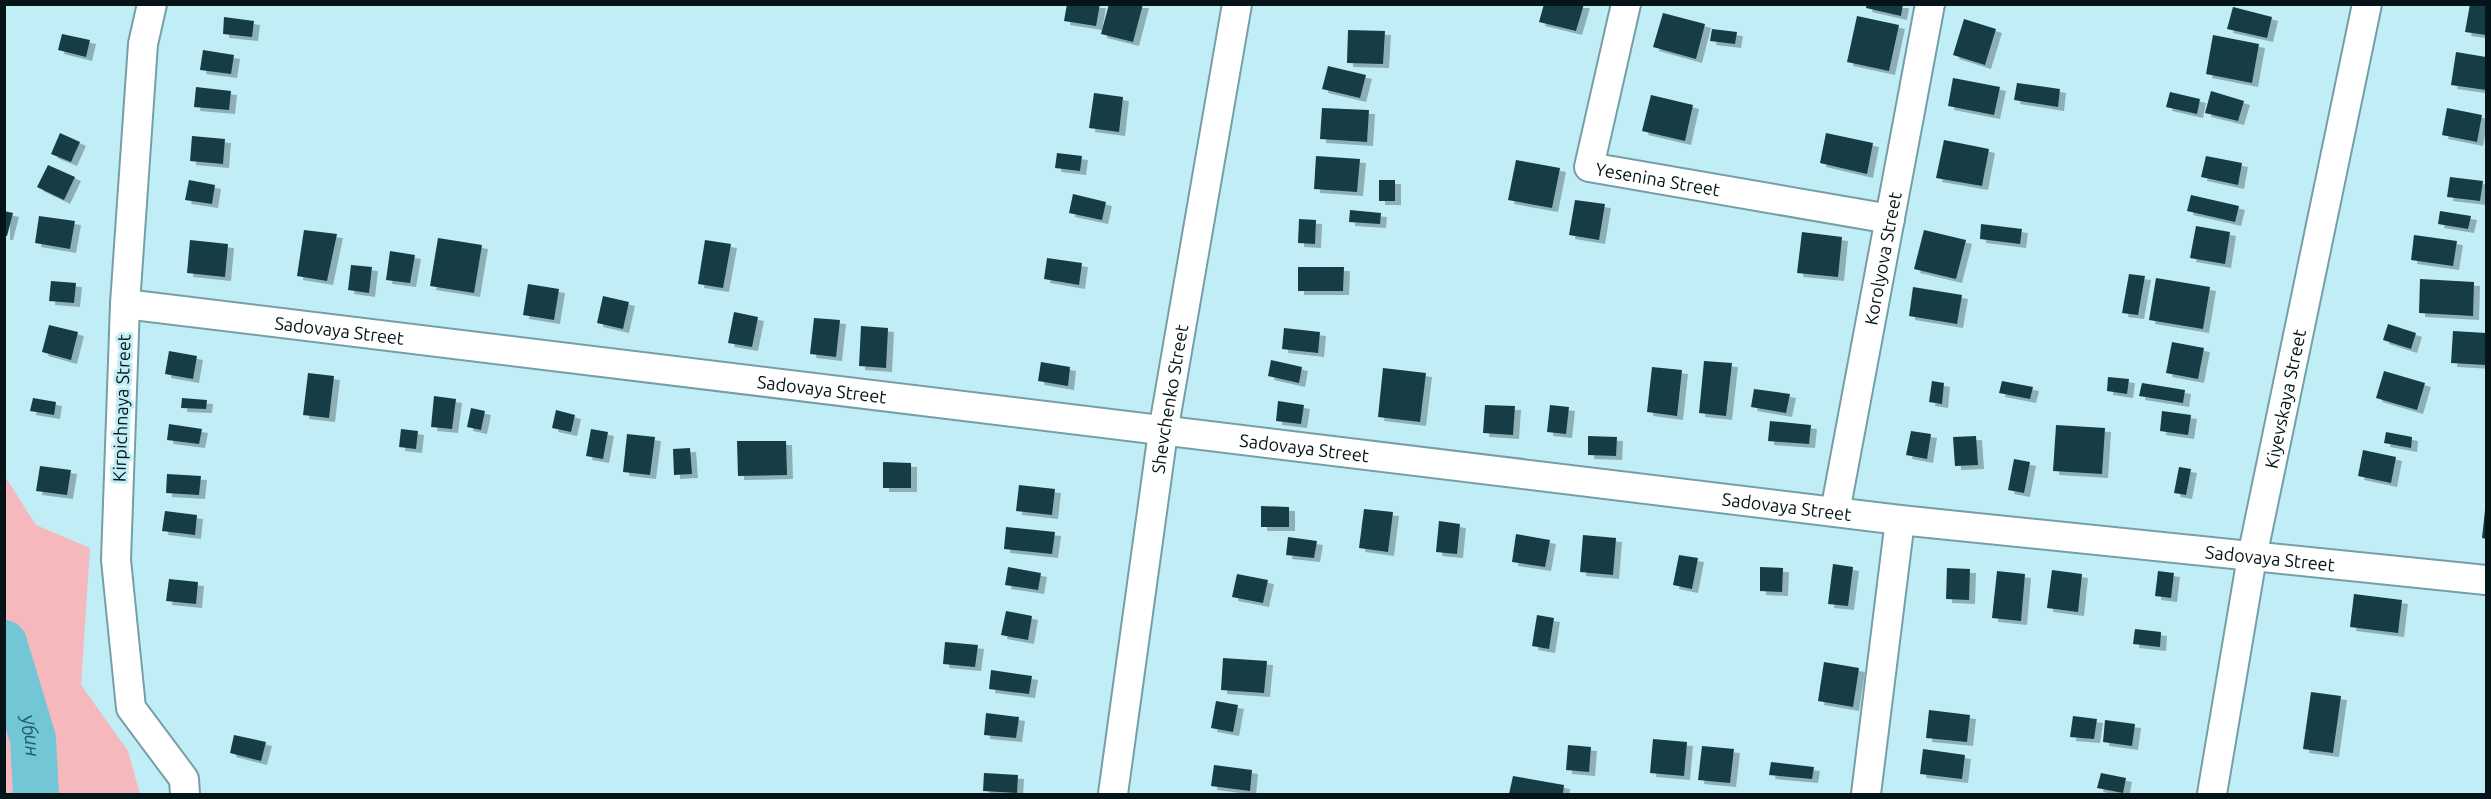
<svg xmlns="http://www.w3.org/2000/svg" width="2491" height="799" font-family="Ubuntu,sans-serif">
  <style>
    .green { fill: #f5b8bd }
    .lines { fill: none; stroke-linecap: round; stroke-linejoin: round }
    .river { stroke: #73c6d5; stroke-width: 46 }
    .building { fill: #143e45; filter: url(#shadow) }
    .street-casing { stroke: #759fa7; stroke-width: 32 }
    .street { stroke: #fff; stroke-width: 28 }
    .labels { text-anchor: middle; dominant-baseline: central; stroke-width: 6; stroke-linejoin: round; paint-order: stroke }
    .street-label { font-size: 18px; fill: #051417; stroke: #c1eef6 }
    .water-label { font-size: 20px; font-style: italic; fill: #1c606b; stroke: #c1eef6 }
  </style>
  <defs>
    <filter id="shadow"><feDropShadow dx="6" dy="4" stdDeviation="0" flood-color="#0004"/></filter>
  </defs>
  <rect width="100%" height="100%" fill="#c1eef6"/>
  <polygon class="green" points="4,475 36,525 90,548 81,685 128,751 140,794 5,794"/>
  <g class="lines">
    <path class="river" id="s1" d="M4 643 33 739 36 794"/>
  </g>
  <g class="building">
    <polygon points="1067,4 1100,4 1096,26 1064,21"/>
    <polygon points="1109,4 1143,4 1133,42 1101,34"/>
    <polygon points="1544,4 1584,4 1576,31 1539,22"/>
    <polygon points="1867,4 1903,4 1901,16 1866,8"/>
    <polygon points="2470,4 2486,4 2486,35 2465,32"/>
    <polygon points="2233,7 2272,17 2267,38 2227,29"/>
    <polygon points="1663,13 1705,24 1696,59 1653,47"/>
    <polygon points="1857,16 1899,25 1889,71 1847,62"/>
    <polygon points="224,17 254,21 252,37 223,34"/>
    <polygon points="1964,19 1996,29 1985,65 1953,55"/>
    <polygon points="1712,29 1737,32 1735,44 1710,41"/>
    <polygon points="1348,30 1385,31 1383,64 1347,63"/>
    <polygon points="62,34 90,40 86,57 58,50"/>
    <polygon points="2213,35 2259,44 2252,83 2206,74"/>
    <polygon points="203,50 234,55 231,74 200,70"/>
    <polygon points="2456,52 2486,57 2486,90 2451,85"/>
    <polygon points="1328,66 1366,75 1360,98 1322,89"/>
    <polygon points="1953,78 2000,87 1994,115 1948,106"/>
    <polygon points="2017,83 2060,89 2058,107 2014,100"/>
    <polygon points="196,87 231,91 229,110 194,107"/>
    <polygon points="2211,91 2244,101 2238,121 2205,113"/>
    <polygon points="2170,92 2200,99 2197,114 2166,107"/>
    <polygon points="1094,93 1123,97 1119,132 1089,128"/>
    <polygon points="1651,95 1693,105 1685,141 1642,131"/>
    <polygon points="1322,108 1369,110 1367,142 1320,139"/>
    <polygon points="2447,108 2482,115 2477,142 2442,135"/>
    <polygon points="60,133 80,142 71,162 51,154"/>
    <polygon points="1826,133 1873,143 1867,174 1820,163"/>
    <polygon points="192,136 225,139 223,164 190,161"/>
    <polygon points="1944,140 1989,149 1982,186 1936,178"/>
    <polygon points="1057,153 1082,156 1080,171 1055,168"/>
    <polygon points="1316,156 1360,159 1357,192 1314,189"/>
    <polygon points="2206,156 2242,163 2238,185 2201,177"/>
    <polygon points="1516,160 1560,168 1552,208 1508,200"/>
    <polygon points="48,165 75,177 64,200 37,187"/>
    <polygon points="2450,177 2483,181 2480,201 2447,197"/>
    <polygon points="189,180 215,185 212,204 185,200"/>
    <rect x="1379" y="180" width="16" height="21"/>
    <polygon points="1073,194 1106,202 1102,220 1069,213"/>
    <polygon points="2191,195 2239,206 2235,222 2187,211"/>
    <polygon points="1575,200 1605,204 1599,240 1569,235"/>
    <polygon points="1350,210 1381,213 1380,224 1349,222"/>
    <polygon points="4,211 13,213 7,236 4,236"/>
    <polygon points="2440,211 2471,216 2468,229 2438,224"/>
    <polygon points="39,216 75,221 70,249 35,243"/>
    <polygon points="1299,219 1316,220 1315,244 1298,243"/>
    <polygon points="1981,224 2022,229 2020,244 1980,239"/>
    <polygon points="2196,226 2230,232 2225,264 2190,258"/>
    <polygon points="304,230 337,234 327,281 297,276"/>
    <polygon points="1924,230 1966,240 1956,279 1914,269"/>
    <polygon points="1802,232 1842,237 1838,277 1797,273"/>
    <polygon points="2414,235 2457,241 2453,266 2411,260"/>
    <polygon points="438,238 482,245 474,293 430,286"/>
    <polygon points="190,240 228,244 225,277 187,273"/>
    <polygon points="705,240 731,244 723,288 698,284"/>
    <polygon points="390,251 415,255 410,283 386,280"/>
    <polygon points="1047,258 1082,263 1079,285 1044,279"/>
    <polygon points="351,265 372,267 369,293 348,290"/>
    <polygon points="1298,267 1344,267 1343,291 1298,291"/>
    <polygon points="2129,274 2145,276 2138,315 2122,313"/>
    <polygon points="2156,278 2210,287 2203,329 2149,320"/>
    <polygon points="2420,279 2474,282 2473,316 2419,313"/>
    <polygon points="51,281 76,283 74,303 49,301"/>
    <polygon points="528,284 559,289 554,320 523,315"/>
    <polygon points="1913,287 1962,295 1957,324 1909,316"/>
    <polygon points="603,296 629,302 623,329 597,323"/>
    <polygon points="734,312 758,317 752,347 728,343"/>
    <polygon points="814,318 840,320 836,357 810,354"/>
    <polygon points="2388,324 2416,333 2411,349 2383,340"/>
    <polygon points="49,325 78,332 71,360 42,352"/>
    <polygon points="861,326 888,328 886,368 859,366"/>
    <polygon points="1284,328 1320,332 1318,353 1282,349"/>
    <polygon points="2453,331 2486,333 2486,365 2451,363"/>
    <polygon points="2172,342 2204,348 2198,379 2166,373"/>
    <polygon points="169,351 197,356 193,379 165,374"/>
    <polygon points="1271,360 1302,367 1299,383 1268,376"/>
    <polygon points="1704,361 1732,363 1726,416 1699,413"/>
    <polygon points="1041,362 1070,367 1068,386 1038,381"/>
    <polygon points="1652,367 1682,370 1677,416 1647,412"/>
    <polygon points="1383,368 1426,373 1420,422 1378,417"/>
    <polygon points="2384,371 2425,383 2417,410 2376,398"/>
    <polygon points="308,373 334,376 329,418 303,415"/>
    <polygon points="2108,377 2129,379 2127,394 2107,391"/>
    <polygon points="1932,381 1944,383 1942,404 1929,402"/>
    <polygon points="2002,381 2033,387 2030,399 1999,393"/>
    <polygon points="2142,383 2185,390 2183,403 2139,396"/>
    <polygon points="1754,389 1790,394 1786,413 1751,407"/>
    <polygon points="434,396 456,399 452,429 431,427"/>
    <polygon points="33,398 56,402 54,415 30,411"/>
    <polygon points="182,398 207,400 206,409 181,408"/>
    <polygon points="1278,401 1304,405 1301,424 1276,421"/>
    <polygon points="1485,405 1515,406 1513,435 1483,433"/>
    <polygon points="1550,405 1569,407 1566,434 1547,432"/>
    <polygon points="471,408 485,411 481,430 467,427"/>
    <polygon points="556,410 575,415 571,432 552,428"/>
    <polygon points="2162,411 2191,415 2188,435 2160,431"/>
    <polygon points="1770,421 1811,425 1809,444 1768,441"/>
    <polygon points="169,424 202,429 199,444 167,440"/>
    <polygon points="2056,425 2105,428 2102,474 2053,471"/>
    <polygon points="401,429 418,431 416,449 399,447"/>
    <polygon points="591,429 608,432 603,459 586,456"/>
    <polygon points="1911,431 1931,434 1927,459 1906,455"/>
    <polygon points="2386,432 2412,437 2411,448 2384,443"/>
    <polygon points="627,434 655,437 650,475 623,472"/>
    <polygon points="1588,436 1617,437 1616,456 1588,455"/>
    <polygon points="1976,436 1978,465 1955,466 1953,437"/>
    <polygon points="737,441 786,441 787,475 738,476"/>
    <polygon points="690,448 692,474 674,475 673,449"/>
    <polygon points="2363,450 2396,457 2391,483 2358,476"/>
    <polygon points="2014,459 2030,462 2024,493 2008,490"/>
    <polygon points="883,462 911,463 911,488 883,488"/>
    <polygon points="40,466 71,470 67,495 36,491"/>
    <polygon points="2179,467 2191,469 2186,495 2174,493"/>
    <polygon points="167,474 201,476 199,495 166,493"/>
    <polygon points="1019,485 1055,489 1052,515 1016,511"/>
    <polygon points="1261,506 1289,507 1289,527 1261,527"/>
    <polygon points="1364,509 1393,512 1388,552 1359,548"/>
    <polygon points="2485,510 2486,510 2486,539 2482,538"/>
    <polygon points="165,511 197,515 195,535 162,531"/>
    <polygon points="1439,521 1460,524 1457,554 1436,552"/>
    <polygon points="1006,527 1055,532 1052,554 1004,549"/>
    <polygon points="1516,534 1550,540 1545,567 1512,562"/>
    <polygon points="1583,535 1616,538 1613,575 1580,572"/>
    <polygon points="1288,537 1317,541 1314,558 1286,555"/>
    <polygon points="1679,555 1698,558 1692,589 1673,585"/>
    <polygon points="1833,564 1853,567 1848,606 1828,604"/>
    <polygon points="1008,567 1041,573 1038,590 1005,585"/>
    <polygon points="1760,567 1783,568 1782,592 1760,591"/>
    <polygon points="1947,568 1970,569 1969,600 1946,599"/>
    <polygon points="2052,570 2082,574 2078,612 2047,608"/>
    <polygon points="1997,571 2025,574 2021,621 1992,618"/>
    <polygon points="2158,571 2174,573 2171,598 2155,596"/>
    <polygon points="1237,574 1268,580 1263,603 1232,597"/>
    <polygon points="169,579 198,582 196,604 166,601"/>
    <polygon points="2354,594 2402,600 2398,633 2350,627"/>
    <polygon points="1006,611 1032,616 1028,640 1001,635"/>
    <polygon points="1537,615 1554,618 1549,649 1532,646"/>
    <polygon points="2135,629 2161,632 2160,647 2133,644"/>
    <polygon points="945,642 978,645 975,667 943,664"/>
    <polygon points="1223,658 1267,661 1264,693 1221,690"/>
    <polygon points="1824,662 1859,668 1853,707 1818,701"/>
    <polygon points="991,670 1032,676 1029,694 989,689"/>
    <polygon points="2311,692 2341,696 2333,753 2303,749"/>
    <polygon points="1216,701 1238,705 1233,732 1211,728"/>
    <polygon points="1929,710 1970,715 1967,742 1926,738"/>
    <polygon points="986,713 1019,717 1016,738 984,735"/>
    <polygon points="2073,716 2097,719 2094,739 2070,737"/>
    <polygon points="2105,720 2135,724 2132,746 2103,742"/>
    <polygon points="234,735 266,742 261,761 230,753"/>
    <polygon points="1653,739 1687,742 1684,776 1650,773"/>
    <polygon points="1568,745 1591,747 1589,772 1566,770"/>
    <polygon points="1702,746 1734,749 1730,783 1698,780"/>
    <polygon points="1923,749 1965,755 1962,779 1920,774"/>
    <polygon points="1771,762 1814,767 1812,779 1769,775"/>
    <polygon points="1214,765 1252,770 1250,791 1211,786"/>
    <polygon points="984,773 1018,775 1017,793 983,791"/>
    <polygon points="2101,773 2126,778 2123,793 2097,788"/>
    <polygon points="1513,776 1564,785 1563,794 1509,794"/>
  </g>
  <g class="lines">
    <defs>
      <g id="street">
        <polyline points="152,4 143,44 125,304 116,560 131,708 184,779 185,794"/>
        <path id="s2" d="M1626 4 1589 167 1890 219"/>
        <path id="s3" d="M125 304 1900 520 2486 580"/>
        <path id="s4" d="M1835 512 1930 4"/>
        <path id="s5" d="M1113 794 1163 432 1237 4"/>
        <polyline points="1866,794 1900,520"/>
        <path id="s6" d="M2212 794 2252 557 2367 4"/>
      </g>
    </defs>
    <use href="#street" class="street-casing"/>
    <use href="#street" class="street"/>
  </g>
  <g class="labels">
    <g class="street-label">
      <text stroke="none"><textPath href="#s2" startOffset="237">Yesenina Street</textPath></text>
      <text stroke="none"><textPath href="#s4" startOffset="258">Korolyova Street</textPath></text>
      <text stroke="none"><textPath href="#s3" startOffset="216">Sadovaya Street</textPath></text>
      <text stroke="none"><textPath href="#s3" startOffset="702">Sadovaya Street</textPath></text>
      <text stroke="none"><textPath href="#s5" startOffset="399">Shevchenko Street</textPath></text>
      <text stroke="none"><textPath href="#s6" startOffset="402">Kiyevskaya Street</textPath></text>
      <text transform="translate(121 408) rotate(-88)">Kirpichnaya Street</text>
      <text stroke="none"><textPath href="#s3" startOffset="1188">Sadovaya Street</textPath></text>
      <text stroke="none"><textPath href="#s3" startOffset="1674">Sadovaya Street</textPath></text>
      <text stroke="none"><textPath href="#s3" startOffset="2160">Sadovaya Street</textPath></text>
    </g>
    <g class="water-label">
      <text stroke="none"><textPath href="#s1" startOffset="96">Убин</textPath></text>
    </g>
  </g>
  <rect width="2491" height="799" fill="none" stroke="#051417" stroke-width="12"/>
</svg>
